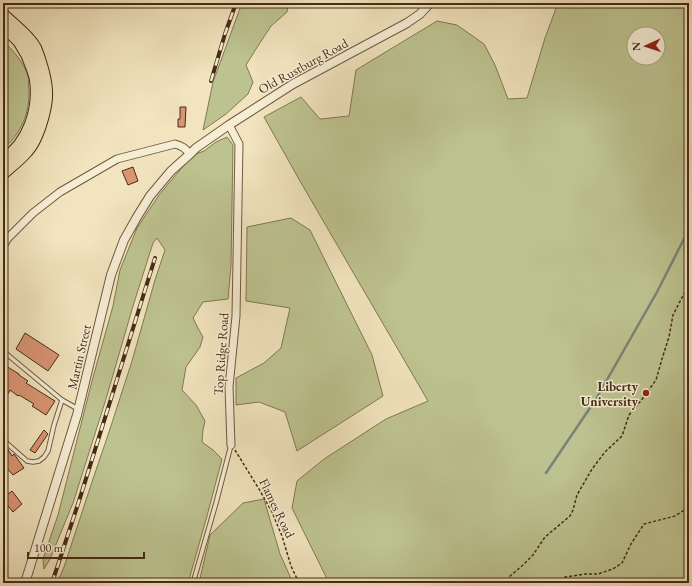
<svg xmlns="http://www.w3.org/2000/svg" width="692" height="586" font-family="'EB Garamond',serif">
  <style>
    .green { fill: #bdc390; stroke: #817852; fill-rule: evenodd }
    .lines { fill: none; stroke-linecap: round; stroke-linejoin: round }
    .stream { stroke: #7b8279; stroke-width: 2.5 }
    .building { fill: #da9574; stroke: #452c14 }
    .service-casing { stroke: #705a3e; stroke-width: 5.5 }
    .minor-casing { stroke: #705a3e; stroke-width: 9 }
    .tertiary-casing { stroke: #705a3e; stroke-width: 10 }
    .motorway-casing { stroke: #452c14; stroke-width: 14 }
    .path { stroke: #452c14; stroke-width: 1.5; stroke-dasharray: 3 2; stroke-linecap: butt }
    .service { stroke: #f6edd5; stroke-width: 3.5 }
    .minor { stroke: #f6edd5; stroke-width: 7 }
    .tertiary { stroke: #f6edd5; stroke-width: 8 }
    .motorway { stroke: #f1e4be; stroke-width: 12 }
    .rail-casing { stroke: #452c14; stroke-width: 4 }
    .rail { stroke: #f6edd5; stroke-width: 2.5; stroke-dasharray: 8; stroke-linecap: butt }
    .poi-dot { fill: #8f2418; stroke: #f6edd5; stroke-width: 1.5 }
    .labels { text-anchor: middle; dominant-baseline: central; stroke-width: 3; stroke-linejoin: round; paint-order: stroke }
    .street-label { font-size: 13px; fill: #452c14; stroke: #f6edd5 }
    .poi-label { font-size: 13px; font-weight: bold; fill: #452c14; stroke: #f6edd5; text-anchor: end }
  </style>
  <rect width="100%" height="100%" fill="#f1e4be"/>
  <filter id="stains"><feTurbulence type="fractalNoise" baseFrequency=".005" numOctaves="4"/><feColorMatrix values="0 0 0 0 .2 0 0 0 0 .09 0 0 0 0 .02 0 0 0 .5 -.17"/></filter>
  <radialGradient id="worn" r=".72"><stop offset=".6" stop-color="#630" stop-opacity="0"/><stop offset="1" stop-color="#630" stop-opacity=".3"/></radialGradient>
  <g class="green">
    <polygon points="242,3 288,3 287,12 271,26 256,49 246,65 253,82 248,94 226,114 203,130 213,82"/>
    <path d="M558 3H689V583H329L292 508 297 481 324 459 386 419 428 401 300 181 264 117 301 97 320 119 349 116 356 70 437 21 457 25 484 44 495 65 508 99 527 98 545 38ZM634 34H658V58H634Z"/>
    <path d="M3 41C12 49 25 64 28 76 29 80 28 85 29 89 30 113 21 134 3 149V95L4 89 3 80Z"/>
    <polygon points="227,137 233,145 231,266 228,299 203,302 193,318 199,330 203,337 200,347 186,367 182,390 196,405 205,421 203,430 202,442 213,450 222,459 207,516 188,583 57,583 64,567 92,482 109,432 132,361 155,280 165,250 157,238 153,243 133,306 106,399 73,503 50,559 44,569 43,559 58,515 92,381 113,306 120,270 137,228 159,195 185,164 196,154 204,151 216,142"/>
    <polygon points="291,218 310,230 372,355 383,396 297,451 285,412 259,402 236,405 236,378 264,363 281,348 290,308 246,301 247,227"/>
    <polygon points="264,499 280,554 293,583 199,583 210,535 243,503"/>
  </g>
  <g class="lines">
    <polyline class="stream" points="546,473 596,399 657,292 689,229"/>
  </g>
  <g class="building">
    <polygon points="180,107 186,107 185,127 178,127 178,119 180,119"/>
    <polygon points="133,167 138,181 128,185 122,171"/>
    <polygon points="25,333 59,355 48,371 16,349"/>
    <polygon points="6,366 19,374 19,375 28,381 26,383 55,401 46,415 32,406 34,404 19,395 18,396 10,390 8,394 3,391 3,370"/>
    <polygon points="44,430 48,434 35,453 30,450"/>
    <polygon points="3,444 7,448 12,456 14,454 24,468 13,475 3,464"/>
    <polygon points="12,491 22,504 13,512 3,500 3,498"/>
  </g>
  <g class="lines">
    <defs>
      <g id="service">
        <polyline points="3,351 62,400 78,409"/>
        <polyline points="3,440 27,461 33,462 39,461 44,457 48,451 54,425 62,400"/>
        <polyline points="193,583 216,503 231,445"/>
      </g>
      <g id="minor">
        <polyline points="229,125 239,144 236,316 229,387 231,445"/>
        <path d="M3 246 8 238 33 213 60 192 117 159 175 144C182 146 185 148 190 154"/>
      </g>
      <polyline id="tertiary" points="25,583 77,415 111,275 124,240 137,217 150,196 171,171 190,154 196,148 229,125 293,84 407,23 420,14 430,3"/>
      <g id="motorway">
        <path d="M3 15C13 25 28 35 35 48 40 60 46 80 46 92 47 105 40 128 34 140 28 153 14 163 3 173"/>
        <path d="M3 27C8 31 15 36 19 41 22 45 24 50 27 54 30 62 35 72 36 80 40 109 29 144 3 160"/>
      </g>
    </defs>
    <use href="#service" class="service-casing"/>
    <use href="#minor" class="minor-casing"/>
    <use href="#tertiary" class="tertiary-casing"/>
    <use href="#motorway" class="motorway-casing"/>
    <g class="path">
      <polyline points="235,450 259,489 272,512 282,536 291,566 299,583"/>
      <polyline points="502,583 523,565 533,555 545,537 570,516 573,510 577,495 592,469 605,452 622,436 629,415 643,398 656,380 662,359 669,337 673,315 689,284"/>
      <polyline points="556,583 565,577 586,574 598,574 613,569 622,563 631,544 644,524 675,516 689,507"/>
    </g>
    <use href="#service" class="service"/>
    <use href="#minor" class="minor"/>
    <use href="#tertiary" class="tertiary"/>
    <use href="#motorway" class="motorway"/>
    <defs>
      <g id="rail">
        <polyline points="211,81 225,34 236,3"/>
        <polyline points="52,583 79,501 155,258"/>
      </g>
    </defs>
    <use href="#rail" class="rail-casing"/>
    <use href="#rail" class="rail"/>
  </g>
  <circle class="poi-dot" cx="646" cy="393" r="4"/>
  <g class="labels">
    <g class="street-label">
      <text transform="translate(303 66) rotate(-29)">Old Rustburg Road</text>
      <text transform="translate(221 354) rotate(-86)">Top Ridge Road</text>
      <text transform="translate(79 357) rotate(-77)">Martin Street</text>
      <text transform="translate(277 508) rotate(64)">Flames Road</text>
    </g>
    <g class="poi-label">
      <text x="638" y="386">Liberty<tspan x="638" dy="15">University</tspan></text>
    </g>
  </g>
  <rect width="692" height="586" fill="none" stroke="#f1e4be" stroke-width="16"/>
  <rect x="4" y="4" width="684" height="578" fill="none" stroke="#452c14" stroke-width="2"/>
  <rect x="8" y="8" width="676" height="570" fill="none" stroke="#452c14"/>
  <g transform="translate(646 46) rotate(267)"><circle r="19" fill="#f6edd5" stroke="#afa088"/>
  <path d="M0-3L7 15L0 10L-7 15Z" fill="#8f2418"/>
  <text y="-6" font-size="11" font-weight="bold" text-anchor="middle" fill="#452c14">N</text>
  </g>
  <path d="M28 552v6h116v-6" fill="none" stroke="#452c14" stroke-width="2"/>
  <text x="34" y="552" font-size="12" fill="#452c14" stroke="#f6edd5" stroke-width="3" paint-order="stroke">100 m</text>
  <rect width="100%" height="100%" filter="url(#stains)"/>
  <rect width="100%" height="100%" fill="url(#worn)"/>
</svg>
